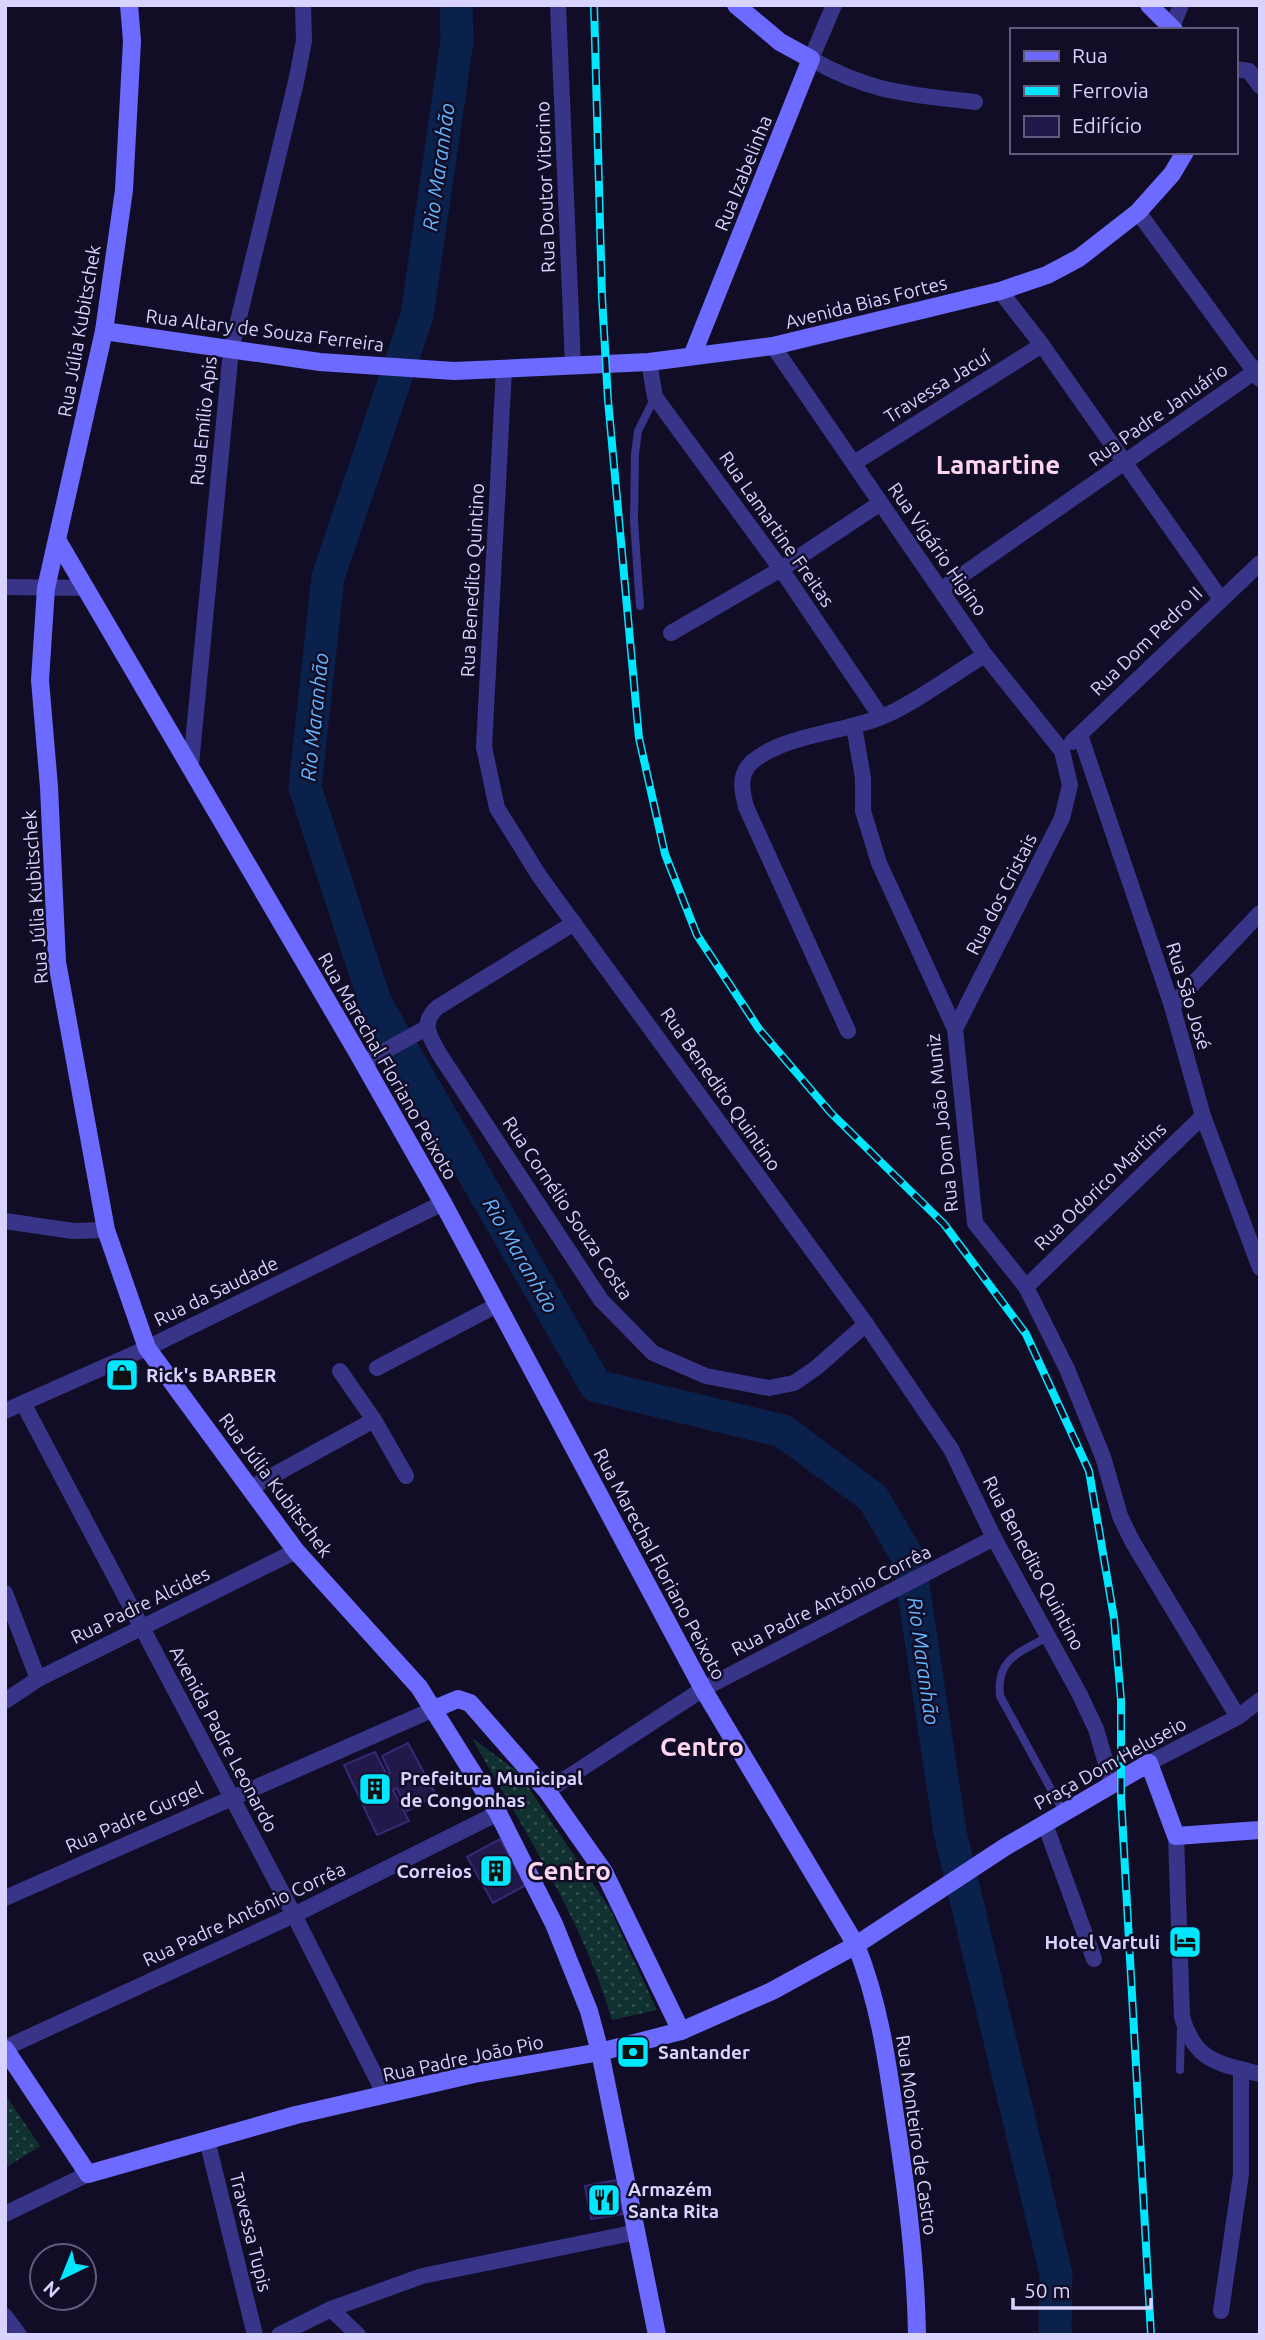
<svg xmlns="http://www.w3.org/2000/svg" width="1265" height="2340" font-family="Ubuntu,sans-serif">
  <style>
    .grass { fill: url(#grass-dots) }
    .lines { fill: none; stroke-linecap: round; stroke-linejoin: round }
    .river { stroke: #09214b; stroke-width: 33 }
    .building { fill: #221849; stroke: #382977; stroke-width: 2 }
    .lane { stroke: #383589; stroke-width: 8 }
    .street { stroke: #383589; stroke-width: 16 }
    .secondary { stroke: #6d6aff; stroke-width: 18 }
    .rail-casing { stroke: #00e6fe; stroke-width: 8 }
    .rail { stroke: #120d27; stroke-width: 5; stroke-dasharray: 16; stroke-linecap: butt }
    .labels { text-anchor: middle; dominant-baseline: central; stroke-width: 5; stroke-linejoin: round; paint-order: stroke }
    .street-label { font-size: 19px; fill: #d8d3ff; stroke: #120d27 }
    .poi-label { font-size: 19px; font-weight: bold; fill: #d8d3ff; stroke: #120d27; text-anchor: start }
    .water-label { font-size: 21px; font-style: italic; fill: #61b7ff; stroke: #120d27 }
    .district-label { font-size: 26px; font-weight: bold; fill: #ffd5f0; stroke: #120d27 }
  </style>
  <defs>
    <pattern id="grass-dots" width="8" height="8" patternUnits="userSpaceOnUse" patternTransform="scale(1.75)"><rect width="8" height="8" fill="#103130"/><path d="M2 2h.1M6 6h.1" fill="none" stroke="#324e4f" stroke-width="1.8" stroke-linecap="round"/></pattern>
  </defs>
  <rect width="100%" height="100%" fill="#120d27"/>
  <g class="grass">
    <path d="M472 1738 518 1772 610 1909 657 2010 612 2020C583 1920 523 1829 472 1738Z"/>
    <polygon points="5,2094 40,2146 5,2168"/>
  </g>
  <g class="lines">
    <polyline class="river" points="456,5 457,41 417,315 328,577 305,787 375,1002 596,1386 783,1431 873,1498 909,1559 950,1832 1056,2274 1055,2335"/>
  </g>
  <g class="building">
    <polygon points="408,1743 436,1795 407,1811 397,1788 393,1790 409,1821 377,1835 344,1765 375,1752 387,1775 390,1773 382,1756"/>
    <polygon points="500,1839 526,1885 493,1903 467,1857"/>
    <polygon points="617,2180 623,2214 591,2219 585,2186"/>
  </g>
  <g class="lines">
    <g class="lane">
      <polyline points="640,606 634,521 635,454 638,431 655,397"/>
      <path d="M1049 1636C1019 1653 996 1658 1000 1696L1064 1813"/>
      <polyline points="1180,2070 1181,2027"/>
    </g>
    <g class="street">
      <polyline points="558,5 573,366"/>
      <path d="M834 5 811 59C871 93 908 94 975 102"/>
      <polyline points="1172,27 1181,5"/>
      <polyline points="1235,69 1249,71 1260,86"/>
      <polyline points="1138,212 1260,379"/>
      <polyline points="1000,291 1042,345 1220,598"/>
      <polyline points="773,346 985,655 1062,751 1070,785 1062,818 955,1029"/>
      <polyline points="649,362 655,397 781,569 881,717"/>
      <polyline points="504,369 484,747 497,808 540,877 866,1324 951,1449 994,1538 1079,1693 1096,1729 1112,1784"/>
      <polyline points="854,463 1042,345"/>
      <polyline points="5,587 86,588"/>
      <polyline points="942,589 1260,368"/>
      <polyline points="671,633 781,569 879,504"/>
      <polyline points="854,726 863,778 863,811 879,863 955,1029 975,1223 1026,1287 1067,1369 1103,1457 1120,1516 1132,1541 1238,1717"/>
      <polyline points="1080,735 1172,1006 1203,1116 1260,1268"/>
      <polyline points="1072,742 1260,563"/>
      <polyline points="191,764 231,350 296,82 304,41 303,5"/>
      <path d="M574 923 438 1007C419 1023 430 1037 440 1055L601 1300 653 1353 706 1376 769 1388 794 1383 816 1368 866 1324"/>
      <polyline points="1172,1006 1260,913"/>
      <path d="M848 1031 746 807C742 791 738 775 752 762 782 736 842 732 879 718 909 707 955 673 985 655"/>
      <polyline points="363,1063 426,1028"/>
      <polyline points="5,1221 73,1231 106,1230"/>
      <polyline points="1026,1287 1203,1116"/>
      <polyline points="377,1368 497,1305"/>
      <polyline points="340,1371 374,1420"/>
      <polyline points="23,1403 294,1915 385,2095"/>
      <polyline points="5,1411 147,1348 443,1203"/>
      <polyline points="250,1488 374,1420 406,1476"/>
      <polyline points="5,1593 38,1679"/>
      <polyline points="5,1701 38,1679 296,1551"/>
      <polyline points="1149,1763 1238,1717 1260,1700"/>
      <polyline points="547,1791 703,1689 994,1538"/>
      <polyline points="1045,1824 1094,1959"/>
      <path d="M1176 1836 1182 2017C1195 2062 1218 2063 1260 2074"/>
      <polyline points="5,1898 434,1709"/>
      <polyline points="5,2048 294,1915 498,1813"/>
      <polyline points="207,2140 255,2335"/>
      <polyline points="5,2214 88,2174"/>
      <polyline points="331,2309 358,2335"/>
      <polyline points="1221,2311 1241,2174 1241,2069"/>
      <polyline points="5,2316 19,2335"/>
      <polyline points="279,2335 331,2309 422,2276 637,2232"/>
    </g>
    <g class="secondary">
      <polyline points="129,5 132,41 124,190 104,331 46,588 40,680 49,787 57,962 106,1230 147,1348 296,1551 419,1687 498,1813 554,1924 589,2011 600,2052 657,2335"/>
      <polyline points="1149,5 1174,30"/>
      <polyline points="104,331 320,362 454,371 649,362 773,346 1000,291 1047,275 1079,258 1138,212 1172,174 1185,152"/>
      <polyline points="692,356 811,59 780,42 736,5"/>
      <path d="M59 543 356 1050 443 1203 703 1689 856 1945C879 2002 887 2060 896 2122 907 2192 916 2264 917 2335"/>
      <polyline points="434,1709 458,1699 470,1703 547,1791 604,1872 681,2031"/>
      <polyline points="5,2049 88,2174 296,2115 474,2074 600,2052 681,2031 772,1991 856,1945 1005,1847 1149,1763 1176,1836 1260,1830"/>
    </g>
    <defs>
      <polyline id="rail" points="594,5 602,297 608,400 639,738 665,854 697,935 759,1029 831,1113 944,1224 1026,1334 1089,1471 1114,1618 1121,1700 1121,1797 1151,2335"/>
    </defs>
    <use href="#rail" class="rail-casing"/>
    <use href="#rail" class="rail"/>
  </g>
  <defs>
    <symbol id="shop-square" viewBox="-11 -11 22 22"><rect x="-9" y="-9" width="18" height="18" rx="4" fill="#00e6fe" stroke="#120d27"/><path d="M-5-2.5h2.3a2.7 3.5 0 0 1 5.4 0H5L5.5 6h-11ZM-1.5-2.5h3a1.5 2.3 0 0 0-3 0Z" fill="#111"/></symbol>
    <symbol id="building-square" viewBox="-11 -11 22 22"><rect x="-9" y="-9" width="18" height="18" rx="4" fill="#00e6fe" stroke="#120d27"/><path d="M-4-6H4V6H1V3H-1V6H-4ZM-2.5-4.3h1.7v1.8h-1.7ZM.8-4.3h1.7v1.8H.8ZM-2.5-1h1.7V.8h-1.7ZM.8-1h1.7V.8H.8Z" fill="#111"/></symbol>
    <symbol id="hotel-square" viewBox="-11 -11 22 22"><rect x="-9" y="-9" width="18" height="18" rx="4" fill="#00e6fe" stroke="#120d27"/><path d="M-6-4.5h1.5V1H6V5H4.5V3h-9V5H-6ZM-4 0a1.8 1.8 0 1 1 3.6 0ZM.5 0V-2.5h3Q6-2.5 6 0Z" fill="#111"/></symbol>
    <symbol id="bank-square" viewBox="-11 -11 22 22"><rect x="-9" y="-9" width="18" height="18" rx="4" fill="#00e6fe" stroke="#120d27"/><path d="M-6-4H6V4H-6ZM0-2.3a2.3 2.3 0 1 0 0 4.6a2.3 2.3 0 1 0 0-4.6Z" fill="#111"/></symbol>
    <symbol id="restaurant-square" viewBox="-11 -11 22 22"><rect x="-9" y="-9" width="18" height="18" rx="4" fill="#00e6fe" stroke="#120d27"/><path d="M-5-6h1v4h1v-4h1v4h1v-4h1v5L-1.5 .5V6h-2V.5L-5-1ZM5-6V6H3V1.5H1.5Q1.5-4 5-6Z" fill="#111"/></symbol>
  </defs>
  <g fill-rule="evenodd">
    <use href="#shop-square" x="103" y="1356" width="38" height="38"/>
    <use href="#building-square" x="356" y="1770" width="38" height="38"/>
    <use href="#building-square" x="477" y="1852" width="38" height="38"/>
    <use href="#hotel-square" x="1166" y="1923" width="38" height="38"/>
    <use href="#bank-square" x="614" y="2033" width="38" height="38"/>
    <use href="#restaurant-square" x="585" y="2181" width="38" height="38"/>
  </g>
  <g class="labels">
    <g class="street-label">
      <text transform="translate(743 173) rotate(-68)">Rua Izabelinha</text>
      <text transform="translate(545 187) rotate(-92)">Rua Doutor Vitorino</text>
      <text transform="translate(866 302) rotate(-14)">Avenida Bias Fortes</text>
      <text transform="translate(265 330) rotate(7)">Rua Altary de Souza Ferreira</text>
      <text transform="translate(79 331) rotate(-80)">Rua Júlia Kubitschek</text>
      <text transform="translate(937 386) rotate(-32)">Travessa Jacuí</text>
      <text transform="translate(1158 414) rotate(-35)">Rua Padre Januário</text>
      <text transform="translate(203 421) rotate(-84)">Rua Emílio Apis</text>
      <text transform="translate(777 529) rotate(55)">Rua Lamartine Freitas</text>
      <text transform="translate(938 549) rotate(55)">Rua Vigário Higino</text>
      <text transform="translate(472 580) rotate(-87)">Rua Benedito Quintino</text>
      <text transform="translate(1146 641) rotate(-44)">Rua Dom Pedro II</text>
      <text transform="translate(1001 894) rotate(-63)">Rua dos Cristais</text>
      <text transform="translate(35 897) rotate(-94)">Rua Júlia Kubitschek</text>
      <text transform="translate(1189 996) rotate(73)">Rua São José</text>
      <text transform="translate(388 1066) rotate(60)">Rua Marechal Floriano Peixoto</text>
      <text transform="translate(721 1089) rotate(55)">Rua Benedito Quintino</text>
      <text transform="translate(942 1123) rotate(-96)">Rua Dom João Muniz</text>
      <text transform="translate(1100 1186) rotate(-44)">Rua Odorico Martins</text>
      <text transform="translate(568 1208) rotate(56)">Rua Cornélio Souza Costa</text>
      <text transform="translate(216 1291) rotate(-26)">Rua da Saudade</text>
      <text transform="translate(276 1485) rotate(53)">Rua Júlia Kubitschek</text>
      <text transform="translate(1034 1563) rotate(62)">Rua Benedito Quintino</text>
      <text transform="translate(660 1564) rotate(62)">Rua Marechal Floriano Peixoto</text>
      <text transform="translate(831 1600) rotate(-27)">Rua Padre Antônio Corrêa</text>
      <text transform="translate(140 1605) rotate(-26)">Rua Padre Alcides</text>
      <text transform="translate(224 1739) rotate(62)">Avenida Padre Leonardo</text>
      <text transform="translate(1110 1763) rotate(-29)">Praça Dom Heluseio</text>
      <text transform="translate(134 1817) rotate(-24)">Rua Padre Gurgel</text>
      <text transform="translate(244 1914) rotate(-25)">Rua Padre Antônio Corrêa</text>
      <text transform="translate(463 2058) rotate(-12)">Rua Padre João Pio</text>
      <text transform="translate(917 2135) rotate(82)">Rua Monteiro de Castro</text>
      <text transform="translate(251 2232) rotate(76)">Travessa Tupis</text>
    </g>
    <g class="poi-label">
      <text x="146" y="1375">Rick's BARBER</text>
      <text x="400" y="1778">Prefeitura Municipal<tspan x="400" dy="22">de Congonhas</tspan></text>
      <text x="472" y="1871" text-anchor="end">Correios</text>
      <text x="1160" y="1942" text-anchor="end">Hotel Vartuli</text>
      <text x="658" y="2052">Santander</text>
      <text x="628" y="2189">Armazém<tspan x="628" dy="22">Santa Rita</tspan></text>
    </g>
    <g class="water-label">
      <text transform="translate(438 167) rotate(-82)">Rio Maranhão</text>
      <text transform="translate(314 717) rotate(-84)">Rio Maranhão</text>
      <text transform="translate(521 1255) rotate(60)">Rio Maranhão</text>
      <text transform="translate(924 1661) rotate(82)">Rio Maranhão</text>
    </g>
    <g class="district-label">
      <text x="998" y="464">Lamartine</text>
      <text x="702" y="1746">Centro</text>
      <text x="569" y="1870">Centro</text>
    </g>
  </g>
  <rect width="1265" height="2340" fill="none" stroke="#d8d3ff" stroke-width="14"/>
  <rect x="1010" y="28" width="228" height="126" fill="#120d27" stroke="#615c7d" stroke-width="2"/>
  <rect x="1024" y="51" width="35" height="10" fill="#6d6aff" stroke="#615c7d" stroke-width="2"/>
  <text x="1072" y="63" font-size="21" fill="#d8d3ff">Rua</text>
  <rect x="1024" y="86" width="35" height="10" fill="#00e6fe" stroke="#615c7d" stroke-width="2"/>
  <text x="1072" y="98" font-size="21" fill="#d8d3ff">Ferrovia</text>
  <rect x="1024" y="116" width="35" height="21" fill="#221849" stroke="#615c7d" stroke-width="2"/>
  <text x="1072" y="133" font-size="21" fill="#d8d3ff">Edifício</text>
  <g transform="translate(63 2277) rotate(223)"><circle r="33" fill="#120d27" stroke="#615c7d" stroke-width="2"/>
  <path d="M0-5L12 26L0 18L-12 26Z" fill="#00e6fe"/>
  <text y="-10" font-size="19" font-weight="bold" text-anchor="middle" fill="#d8d3ff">N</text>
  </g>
  <path d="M1013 2298v10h138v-10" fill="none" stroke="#d8d3ff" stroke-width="3.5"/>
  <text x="1024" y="2298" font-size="21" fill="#d8d3ff" stroke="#120d27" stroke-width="5" paint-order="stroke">50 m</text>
</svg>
